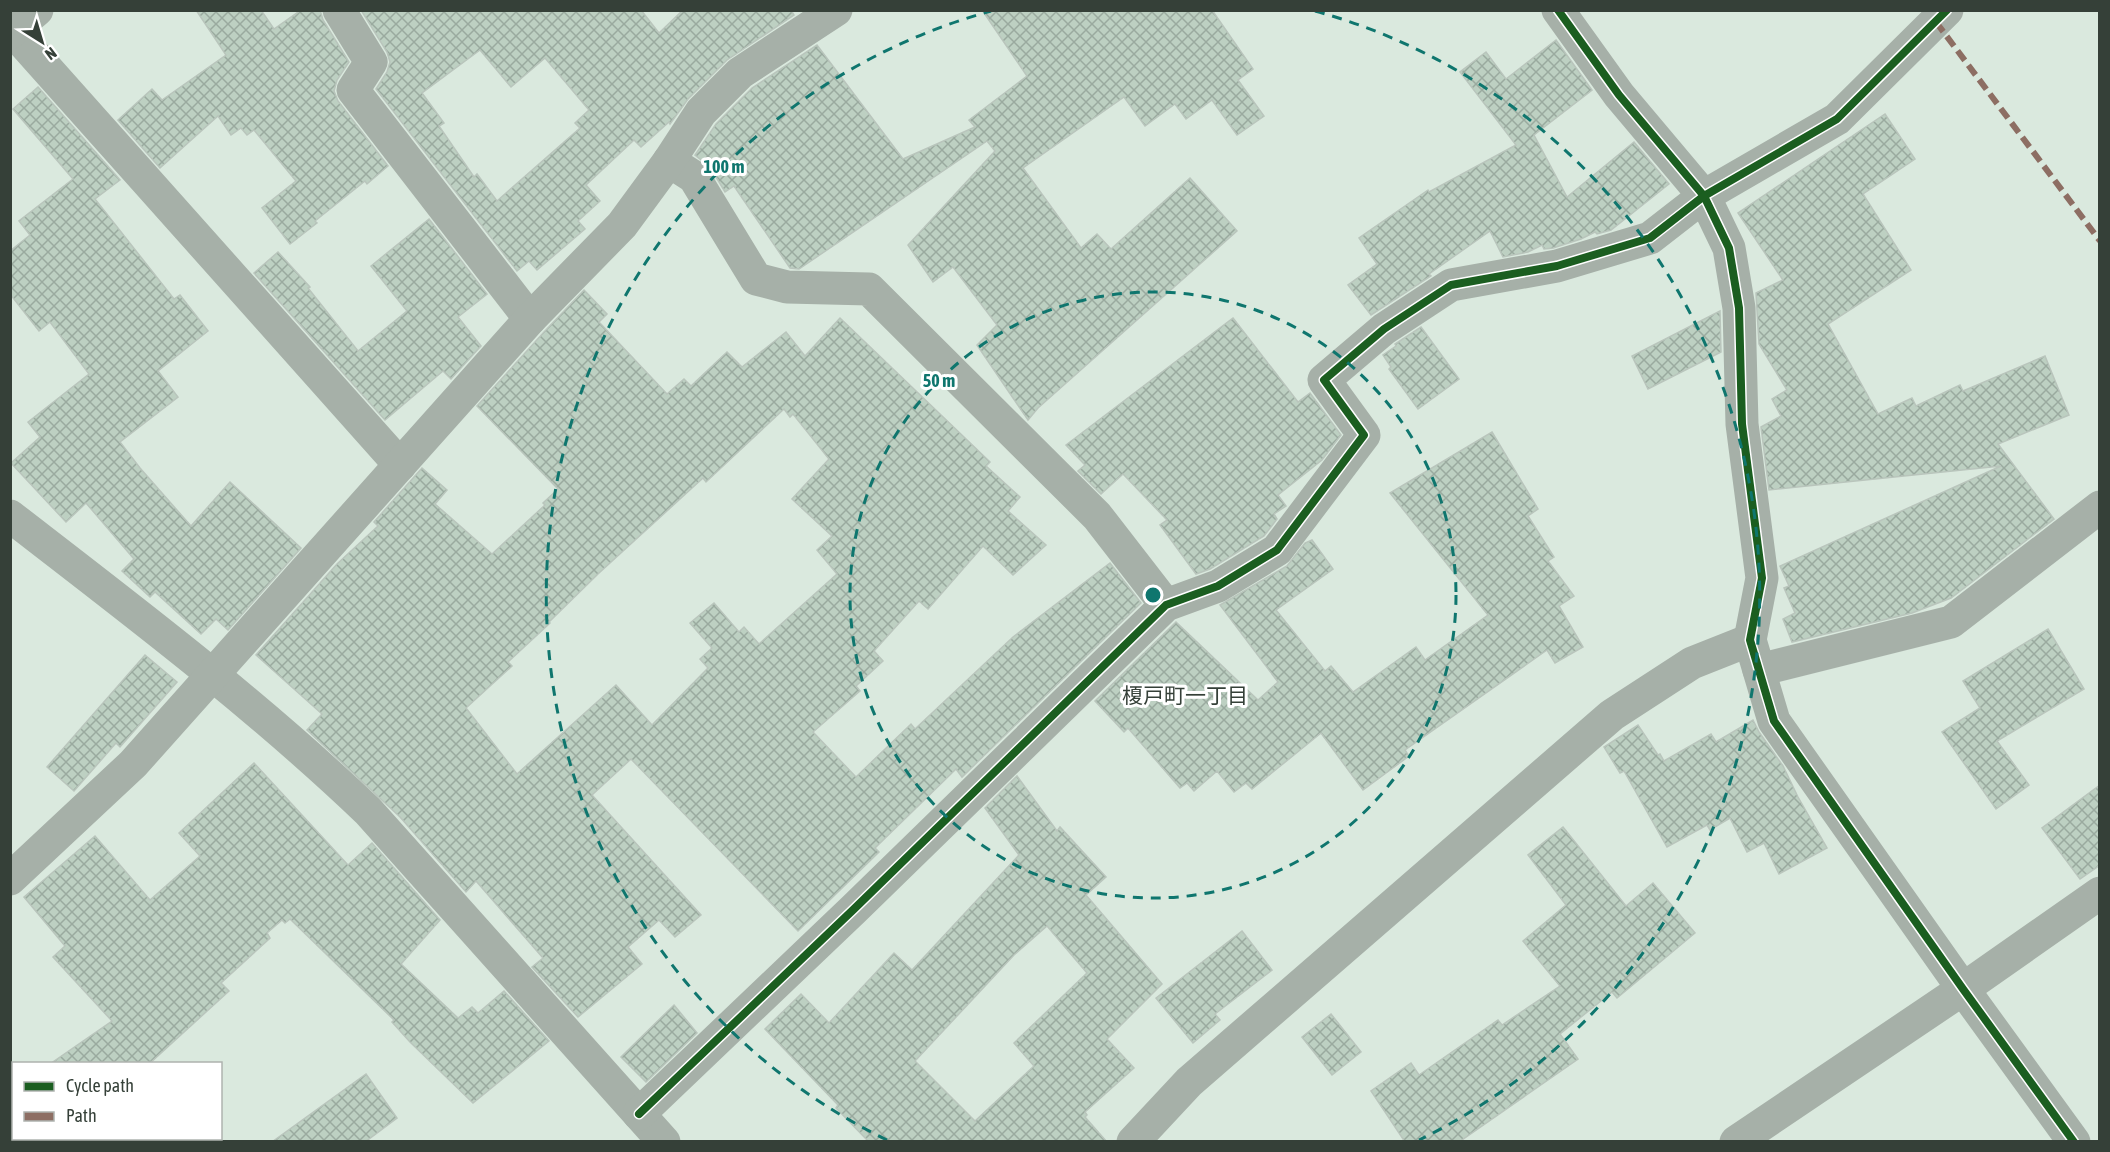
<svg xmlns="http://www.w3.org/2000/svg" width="2110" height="1152" font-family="'Asap Condensed','Noto Sans JP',sans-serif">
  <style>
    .building { fill: url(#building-cross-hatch); stroke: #b9c5bc; stroke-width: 1.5; fill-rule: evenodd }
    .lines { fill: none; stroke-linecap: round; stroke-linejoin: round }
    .street { stroke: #a6b0a8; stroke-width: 33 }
    .quiet { stroke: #8d6e63; stroke-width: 6; stroke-dasharray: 12 6; stroke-linecap: butt }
    .cycleway-casing { stroke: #fff; stroke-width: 11 }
    .cycleway { stroke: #1b5e20; stroke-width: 8 }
    .ring { fill: none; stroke: #0f766e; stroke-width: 3; stroke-dasharray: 10 8 }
    .labels { text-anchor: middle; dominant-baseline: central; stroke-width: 6; stroke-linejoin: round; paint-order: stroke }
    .neighbourhood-label { font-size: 21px; fill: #354038; stroke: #fff }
    .centre { fill: #0f766e; stroke: #fff; stroke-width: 3 }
    .ring-label { font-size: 18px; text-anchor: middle; font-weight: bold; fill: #0f766e; stroke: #fff; stroke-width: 6; stroke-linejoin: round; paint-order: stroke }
  </style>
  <defs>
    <pattern id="building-cross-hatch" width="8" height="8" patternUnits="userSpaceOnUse" patternTransform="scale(1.5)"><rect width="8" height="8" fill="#bdd0c2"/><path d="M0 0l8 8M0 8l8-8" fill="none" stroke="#9aaa9f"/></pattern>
  </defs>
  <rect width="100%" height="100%" fill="#dae9de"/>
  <g class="building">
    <polygon points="196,10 261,10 274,29 301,10 320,10 323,20 349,62 337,80 334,91 338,101 388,166 367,184 365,181 315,221 317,223 290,244 262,208 296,181 254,130 247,135 241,128 231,135 218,116 160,168 118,120 152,89 162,100 226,55"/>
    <path d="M361 10H641L659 33 683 10H791L794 15 727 60 688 99 670 124 669 122 641 147 634 140 586 185 600 201 578 221 585 229 537 270 529 261 517 271 376 89 387 72 390 62 387 52ZM480 50 511 87 545 58 589 110 575 123 580 128 497 201 477 174 474 177 439 126 444 123 422 93Z"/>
    <polygon points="982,10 1212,10 1253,69 1238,80 1264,116 1237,135 1212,100 1186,119 1175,104 1145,126 1124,97 1023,168 1081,248 1097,234 1111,249 1190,178 1237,231 1038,408 1028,420 977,345 997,325 953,267 933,282 908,245 995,151 987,141 799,269 790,268 734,186 725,192 710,167 695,155 716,124 752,88 817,45 903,159 975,127 969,120 1027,76"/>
    <polygon points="1556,40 1592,90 1534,135 1567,197 1634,142 1669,184 1611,230 1597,234 1595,232 1581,239 1553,248 1544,249 1542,245 1528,252 1503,257 1490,231 1429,274 1431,276 1371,315 1348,285 1377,264 1359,238 1428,190 1429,192 1516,145 1460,72 1486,52 1506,79"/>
    <polygon points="38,87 120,180 95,199 174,299 180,295 208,331 158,371 178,397 120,442 140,468 191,526 230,482 301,548 228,630 216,619 201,634 155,592 150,597 122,571 134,559 86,503 66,522 11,463 40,437 28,422 89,374 50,322 39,331 10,294 10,251 30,235 19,221 73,179 13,109"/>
    <polygon points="1885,114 1915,159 1863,194 1911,270 1828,324 1878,414 1912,398 1916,406 1960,385 1963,391 2045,356 2069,415 1998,444 2054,519 1951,598 1912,613 1792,642 1783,619 1795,613 1784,588 1789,586 1780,566 2001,466 1769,490 1761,427 1781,416 1772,399 1787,390 1759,344 1756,293 1783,280 1738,213"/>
    <polygon points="429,219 487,294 458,317 481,346 451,379 443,371 385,420 254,273 278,252 310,287 308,288 358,351 407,311 371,266"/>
    <path d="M584 290 607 314 599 322 667 394 684 379 691 386 727 352 742 367 786 332 805 356 840 318 990 462 986 466 1020 497 1008 511 1046 545 1013 575 983 546 928 609 919 601 874 651 883 661 856 686 860 691 813 732 856 777 911 724 915 729 1013 637 1110 563 1141 603 962 777 956 769 875 848 879 852 798 931 631 759 592 795 701 915 675 937 659 920 628 947 642 964 578 1017 532 967 543 958 476 881 466 892 400 817 307 730 322 714 256 655 337 564 378 526 374 522 422 468 447 490 435 504 492 554 545 505 543 503 558 489 477 406 544 332ZM784 409 790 417 793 414 829 459 792 499 832 536 817 550 837 574 759 644 744 627 739 632 714 603 690 623 712 648 700 659 708 668 652 725 616 685 517 774 466 708 512 666 508 662 550 623 549 622 599 573 703 478 706 482Z"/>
    <polygon points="1720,311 1721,352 1648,389 1632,356"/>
    <polygon points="1233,318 1298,402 1310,393 1341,435 1322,460 1278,495 1286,506 1274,514 1277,519 1264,536 1210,569 1196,574 1160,525 1167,520 1123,474 1101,494 1078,471 1085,465 1066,445"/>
    <polygon points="1421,327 1459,379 1418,409 1389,369 1391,367 1383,355 1396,346 1395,344"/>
    <polygon points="1492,432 1538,509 1528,516 1554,557 1548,561 1574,596 1559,606 1583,647 1555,663 1547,650 1405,750 1409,756 1363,790 1321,733 1252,789 1246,783 1234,792 1217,771 1194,791 1187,783 1180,788 1128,728 1124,732 1095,701 1176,622 1258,700 1278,682 1220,605 1287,566 1305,543 1312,540 1333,569 1276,610 1325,671 1331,666 1353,692 1416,647 1425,660 1488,615 1390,493"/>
    <polygon points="2048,629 2084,689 1997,741 2029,785 1996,809 1942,732 1980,708 1963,681"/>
    <polygon points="145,655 177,682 120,747 116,743 74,791 47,767"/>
    <polygon points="1753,720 1759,732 1783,766 1798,797 1827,848 1779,874 1764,843 1747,852 1730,818 1710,830 1707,825 1667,847 1624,771 1620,773 1604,747 1638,725 1658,755 1660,754 1664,761 1711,734 1716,742"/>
    <polygon points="254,763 348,865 372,843 440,920 401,964 458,1018 472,1007 478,1013 504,991 549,1041 473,1103 410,1042 392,1022 394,1020 290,919 285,923 282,920 267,933 270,938 221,983 229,991 149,1064 50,1064 112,1021 53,957 65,946 24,897 95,836 150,900 200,856 179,833"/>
    <path d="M1017 776 1057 831 1060 827 1106 877 1086 895 1162 984 1107 1039 1134 1068 1085 1112 1087 1115 1085 1117 1107 1142H869L836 1108 838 1105 765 1029 801 994 829 1023 894 953 912 970 1019 855 985 808ZM1047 926 1087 973 1014 1043 1034 1066 975 1121 915 1061 1014 955Z"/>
    <polygon points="2100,785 2100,865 2080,879 2042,828"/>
    <polygon points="1563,827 1626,906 1653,883 1695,933 1617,998 1612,992 1560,1034 1578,1059 1459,1142 1405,1142 1371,1091 1411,1063 1419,1075 1498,1020 1502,1025 1560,986 1523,941 1566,905 1528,855"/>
    <polygon points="1242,931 1272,970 1215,1014 1220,1020 1193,1043 1156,998"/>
    <polygon points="674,1005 697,1033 646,1082 621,1057"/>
    <polygon points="1331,1014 1361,1052 1332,1075 1302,1037"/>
    <polygon points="366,1074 397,1118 365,1142 272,1142"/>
  </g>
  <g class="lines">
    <g class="street">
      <polyline points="339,10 371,62 353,90 530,319"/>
      <polyline points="1558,10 1619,95 1704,196 1729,248 1739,308 1742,424 1762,578 1750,640 1774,721 1963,989 2074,1142"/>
      <polyline points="13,31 400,465"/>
      <polyline points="10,33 37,10"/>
      <polyline points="669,161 694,177 756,279 787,287 869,289 1097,516 1166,605"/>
      <path d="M10 516C133 611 256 704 368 811L664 1142"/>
      <polyline points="1759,670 1951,622 2100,507"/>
      <polyline points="10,879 133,764 530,319 622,225 669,161 701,112 740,73 836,10"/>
      <polyline points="639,1114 854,909 1166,605 1218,586 1277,550 1364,435 1324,380 1384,329 1451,285 1557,266 1650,238 1704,196 1837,119 1947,10"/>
      <polyline points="1133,1142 1189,1082 1612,715 1692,663 1750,640"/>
      <polyline points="1736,1142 1963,989 2100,893"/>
    </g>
    <polyline class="quiet" points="1936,22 2100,241"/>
    <defs>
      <g id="cycleway">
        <polyline points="1558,10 1619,95 1704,196 1729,248 1739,308 1742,424 1762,578 1750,640 1774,721 1963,989 2074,1142"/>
        <polyline points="639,1114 854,909 1166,605 1218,586 1277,550 1364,435 1324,380 1384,329 1451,285 1557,266 1650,238 1704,196 1837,119 1947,10"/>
      </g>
    </defs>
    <use href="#cycleway" class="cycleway-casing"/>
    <use href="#cycleway" class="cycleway"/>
  </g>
  <g class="ring">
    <circle cx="1153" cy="595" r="303"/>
    <path d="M887 1140A606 606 0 0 1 991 11M1315 11A606 606 0 0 1 1419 1140"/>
  </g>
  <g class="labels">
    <g class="neighbourhood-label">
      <text x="1185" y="695">榎戸町一丁目</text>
    </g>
  </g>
  <circle cx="1153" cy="595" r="9" class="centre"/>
  <g class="ring-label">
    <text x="724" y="173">100 m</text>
    <text x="939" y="387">50 m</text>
  </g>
  <rect width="2110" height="1152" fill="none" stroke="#354038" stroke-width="24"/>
  <rect x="12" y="1062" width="210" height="78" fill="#ffffff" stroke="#aeb3af" stroke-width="1.5"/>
  <rect x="24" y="1082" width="30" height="9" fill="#1b5e20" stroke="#aeb3af" stroke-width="1.5"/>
  <text x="66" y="1092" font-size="18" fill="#354038">Cycle path</text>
  <rect x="24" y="1112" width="30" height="9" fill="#8d6e63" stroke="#aeb3af" stroke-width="1.5"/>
  <text x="66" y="1122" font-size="18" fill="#354038">Path</text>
  <g transform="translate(42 42) rotate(143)" stroke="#ffffff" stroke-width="4.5" paint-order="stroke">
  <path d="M0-4.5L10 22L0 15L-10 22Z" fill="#354038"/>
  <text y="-9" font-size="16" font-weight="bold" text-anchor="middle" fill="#354038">N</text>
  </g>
</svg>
